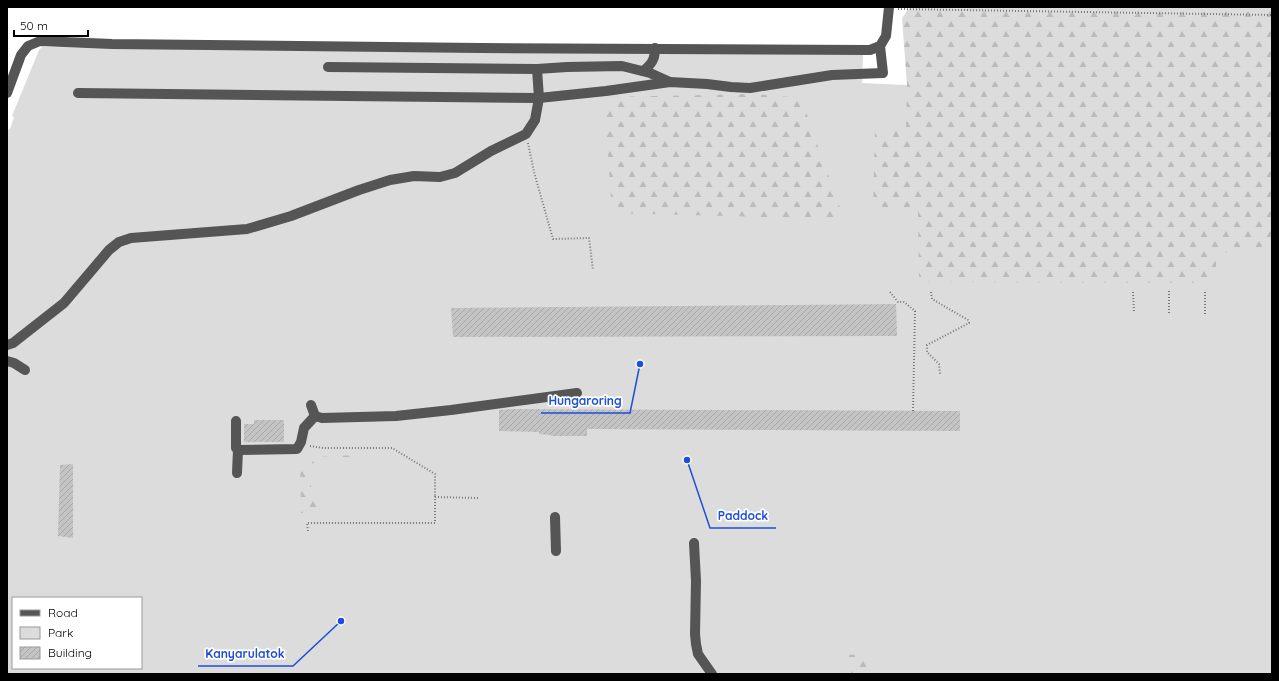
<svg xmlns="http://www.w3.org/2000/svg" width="1279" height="681" font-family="Quicksand,sans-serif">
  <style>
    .green { fill: #dcdcdc; fill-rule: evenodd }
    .forest { fill: url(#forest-firs) }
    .building { fill: url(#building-hatch) }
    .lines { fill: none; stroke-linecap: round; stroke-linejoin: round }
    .path { stroke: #777; stroke-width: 2; stroke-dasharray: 1 2; stroke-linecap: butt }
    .minor { stroke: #555; stroke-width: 10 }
    .leader { fill: none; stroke: #1d4ed8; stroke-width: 1.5 }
    .callout-dot { fill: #1d4ed8; stroke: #fff; stroke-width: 1.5 }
    .callout-label { font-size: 12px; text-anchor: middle; font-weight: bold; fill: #1d4ed8; stroke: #fff; stroke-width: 3.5; stroke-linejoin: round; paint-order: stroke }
  </style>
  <defs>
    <pattern id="forest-firs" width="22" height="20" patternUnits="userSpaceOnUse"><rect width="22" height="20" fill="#dcdcdc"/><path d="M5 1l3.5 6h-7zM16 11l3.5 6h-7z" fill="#bbb"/></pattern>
    <pattern id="building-hatch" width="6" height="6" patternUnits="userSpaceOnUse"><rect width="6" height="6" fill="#c4c4c4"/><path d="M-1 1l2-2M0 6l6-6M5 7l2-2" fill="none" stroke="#a7a7a7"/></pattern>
  </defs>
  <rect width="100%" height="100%" fill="#fff"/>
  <path class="green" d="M1272 25V674H7V130L10 129 14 117 12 116 39 50 42 47 863 55 862 83 906 85ZM13 598H141V668H13Z"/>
  <g class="forest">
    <polygon points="910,7 1272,7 1272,249 1217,253 1215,281 1210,283 922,282 919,280 918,212 873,210 875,128 906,129 907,85 902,18"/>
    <polygon points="756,94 801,98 844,219 612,213 604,97"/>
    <polygon points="356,455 356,459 306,464 312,491 319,492 319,511 316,514 301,513 300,458"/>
    <path d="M857 654C864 660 868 668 875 674H849L844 661 849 655Z"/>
  </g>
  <g class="building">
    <polygon points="896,304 897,336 453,337 451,308"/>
    <polygon points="509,409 960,411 960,431 587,429 587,436 551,436 551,435 539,434 539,432 499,431 499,410"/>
    <polygon points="254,420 284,420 284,442 244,442 244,424 254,424"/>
    <polygon points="73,464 73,538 58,536 60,465"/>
  </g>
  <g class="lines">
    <g class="path">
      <polyline points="898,9 1272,15"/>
      <polyline points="528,143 534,172 553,239 589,238 593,270"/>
      <polyline points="1169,291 1169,313"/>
      <polyline points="890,292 898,302 904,302 915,311 913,411"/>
      <polyline points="931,292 932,299 968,320 969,323 927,345 927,352 939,364 940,374"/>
      <polyline points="1133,292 1134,312"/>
      <polyline points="1205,314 1205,291"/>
      <polyline points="310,446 323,448 392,448 435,474 435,497"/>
      <polyline points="308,531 307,523 435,523 435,497 478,498"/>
    </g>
    <g class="minor">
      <polyline points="328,67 537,69 567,67 622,66 650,73 670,82"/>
      <path d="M643 71C652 64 655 59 655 48"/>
      <polyline points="7,93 21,55 28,46 40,41 112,44 480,48 870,50 880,46 886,36 889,7"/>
      <polyline points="78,93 539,98 606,91 670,82 707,84 731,87 750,88 832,75 883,73 880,46"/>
      <polyline points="7,345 13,343 64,303 109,250 119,242 131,238 247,229 291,216 359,190 390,180 414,176 440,177 455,173 491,151 526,134 535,120 539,98 537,69"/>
      <polyline points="7,361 14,363 25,370"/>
      <polyline points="311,405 315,416 322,418 396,416 451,410 577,393"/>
      <polyline points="236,421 236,448 238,450 297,449 301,442 304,428 315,416"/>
      <polyline points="237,473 238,450"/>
      <polyline points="555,517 556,551"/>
      <polyline points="694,543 696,581 695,634 696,644 698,654 712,674"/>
    </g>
  </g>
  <path class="leader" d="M640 364L630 413H541M687 460L710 528H776M341 621L293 666H198"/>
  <g class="callout-dot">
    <circle cx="640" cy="364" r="4"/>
    <circle cx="687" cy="460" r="4"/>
    <circle cx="341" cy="621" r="4"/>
  </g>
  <g class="callout-label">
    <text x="585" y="405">Hungaroring</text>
    <text x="743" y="520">Paddock</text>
    <text x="245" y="658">Kanyarulatok</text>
  </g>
  <rect width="1279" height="681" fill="none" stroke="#000000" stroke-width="16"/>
  <rect x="12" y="597" width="130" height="72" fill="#ffffff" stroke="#999999"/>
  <rect x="20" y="610" width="20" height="6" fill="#555555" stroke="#999999"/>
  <text x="48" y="617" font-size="12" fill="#000000">Road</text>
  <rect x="20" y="627" width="20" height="12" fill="#dcdcdc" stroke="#999999"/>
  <text x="48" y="637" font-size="12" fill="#000000">Park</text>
  <rect x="20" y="647" width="20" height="12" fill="url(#building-hatch)" stroke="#999999"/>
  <text x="48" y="657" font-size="12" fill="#000000">Building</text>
  <path d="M14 30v6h74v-6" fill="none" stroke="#000000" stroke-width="2"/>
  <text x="20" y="30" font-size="12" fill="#000000" stroke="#ffffff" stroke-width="3" paint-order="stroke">50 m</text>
</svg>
